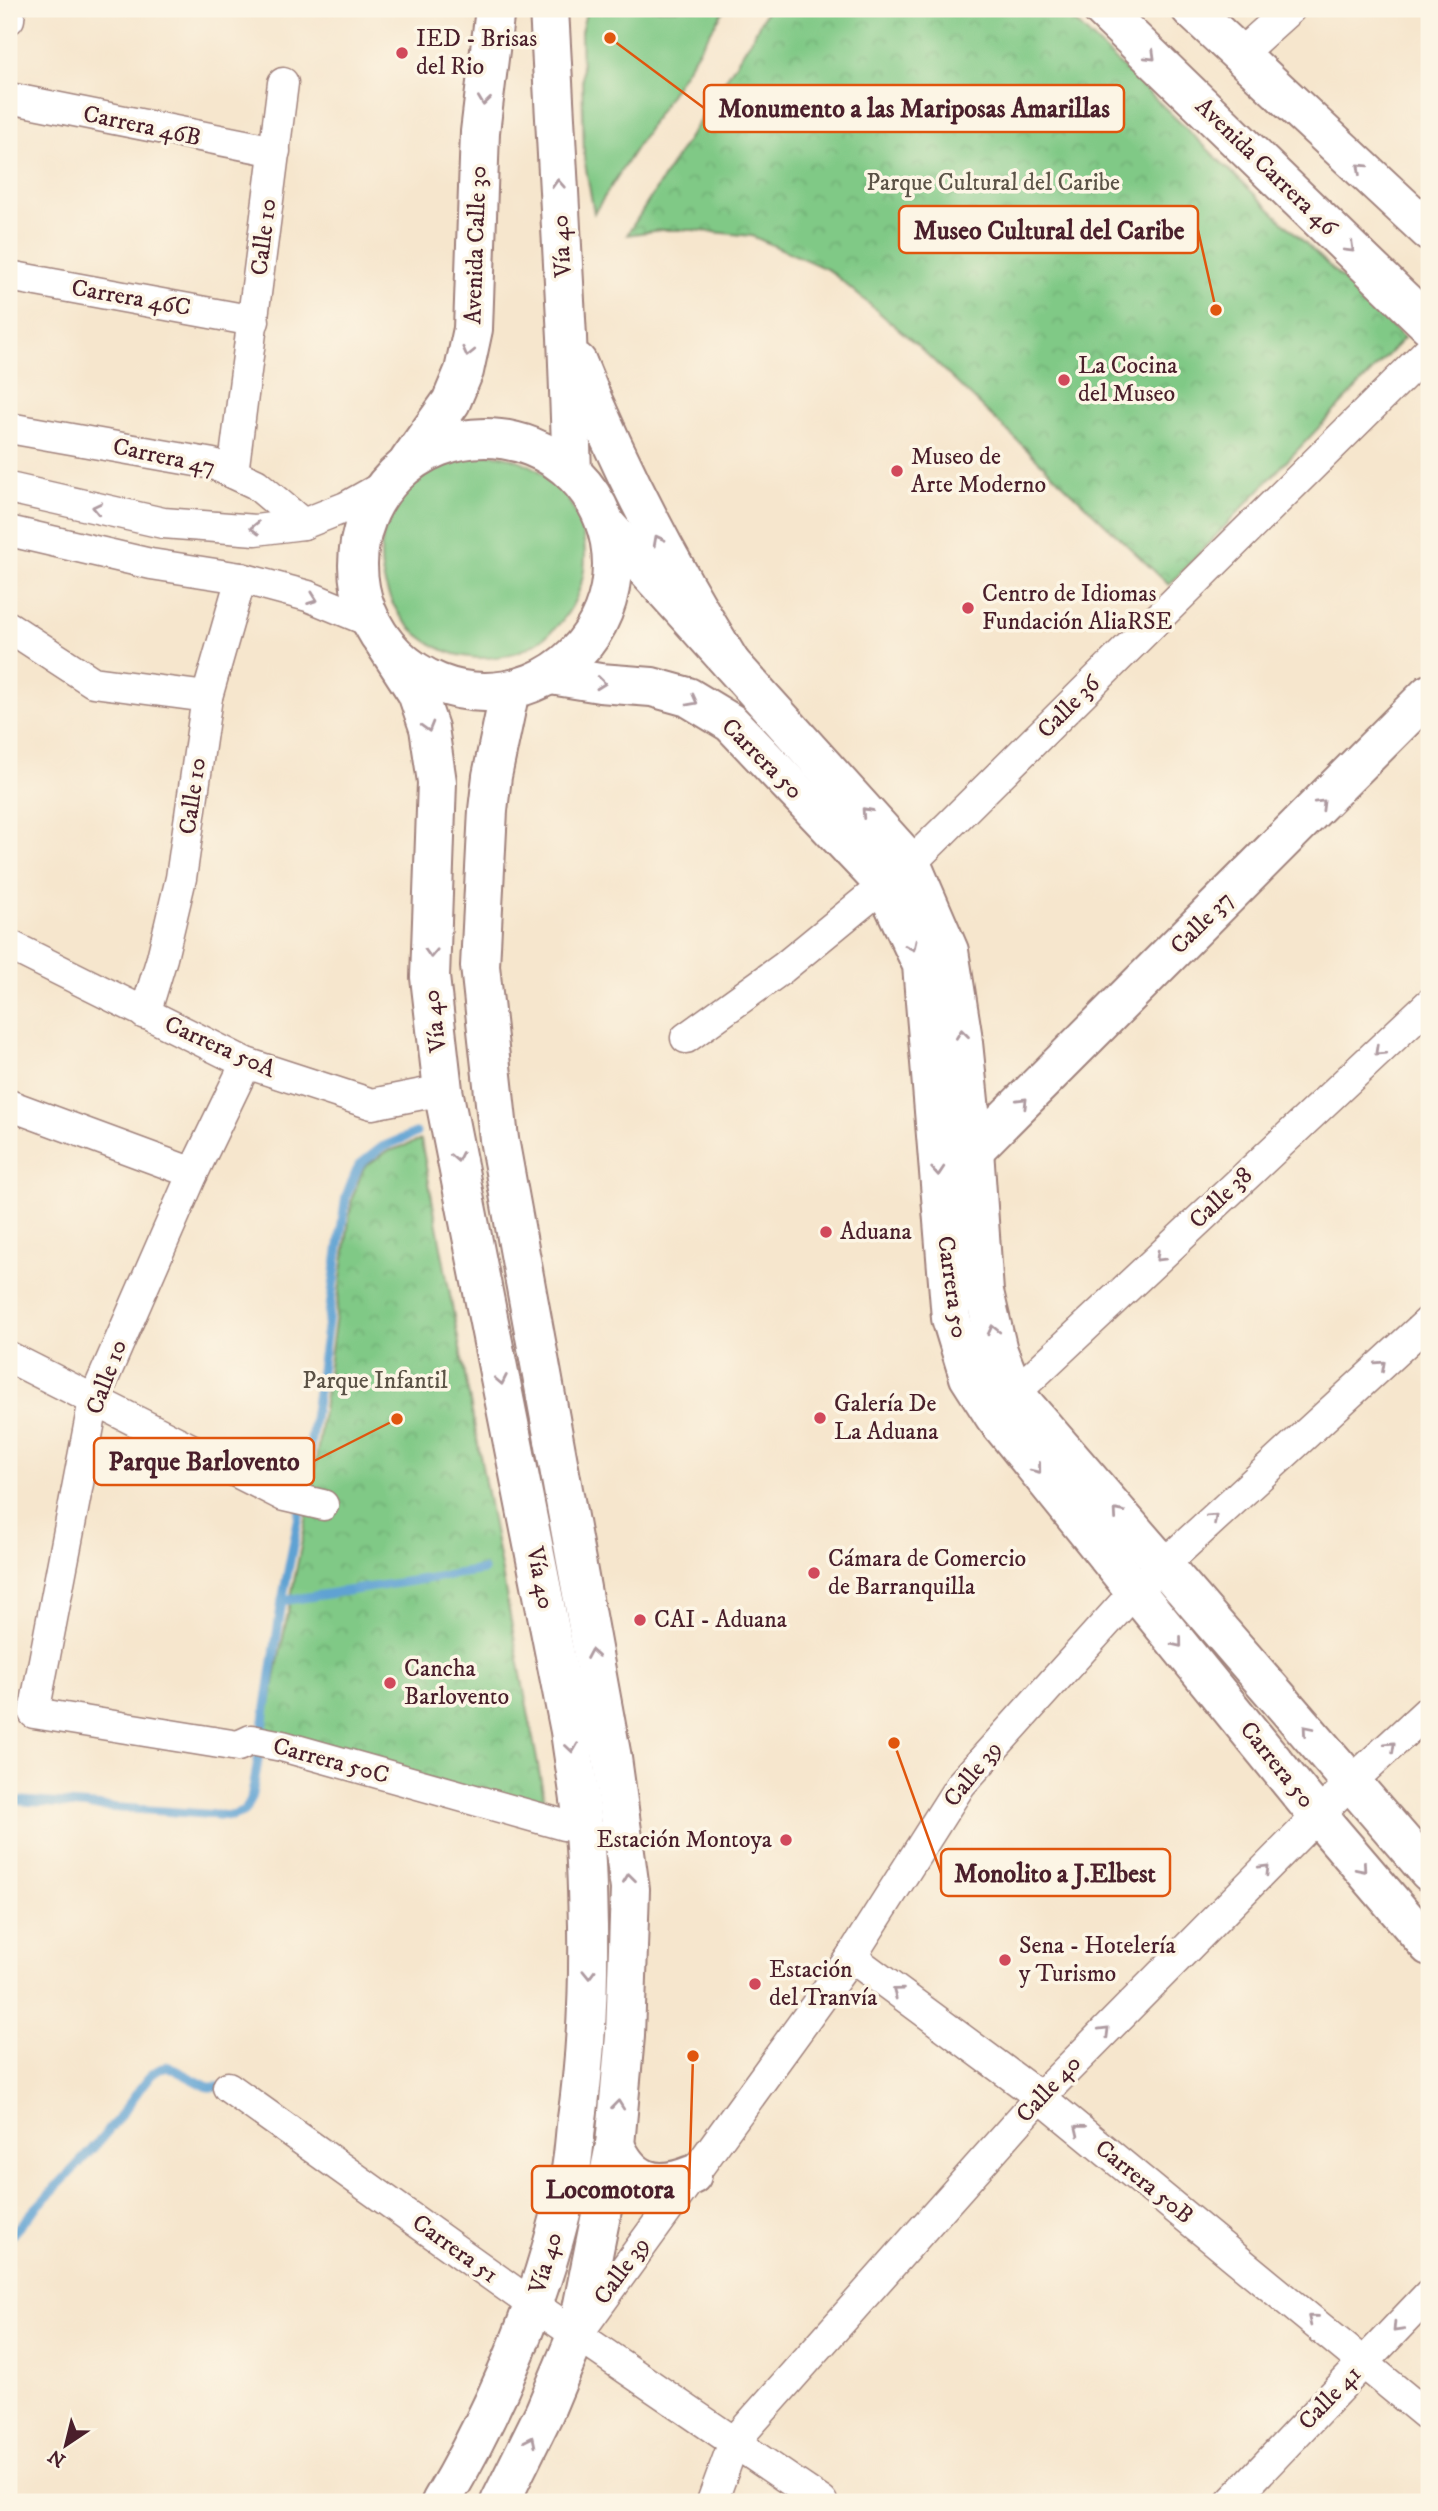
<svg xmlns="http://www.w3.org/2000/svg" width="1438" height="2511" font-family="'IM FELL DW Pica',serif">
  <style>
    .grass { fill: #80c986; stroke: #657458; stroke-width: 2 }
    .park { fill: url(#park-crowns); stroke: #657458; stroke-width: 2 }
    .lines { fill: none; stroke-linecap: round; stroke-linejoin: round }
    .stream { stroke: #5ea2d3; stroke-width: 9 }
    .street-casing { stroke: #a0827c; stroke-width: 33 }
    .secondary-casing { stroke: #a0827c; stroke-width: 42 }
    .primary-casing { stroke: #a0827c; stroke-width: 42 }
    .highway-casing { stroke: #a0827c; stroke-width: 42 }
    .street { stroke: #fff; stroke-width: 30 }
    .secondary { stroke: #fff; stroke-width: 38 }
    .primary { stroke: #fff; stroke-width: 38 }
    .highway { stroke: #fff; stroke-width: 38 }
    .oneway { stroke: #ae9aa0 }
    .poi-dot { fill: #d1495b; stroke: #fcf5e5; stroke-width: 2.5 }
    .labels { text-anchor: middle; dominant-baseline: central; stroke-width: 7; stroke-linejoin: round; paint-order: stroke }
    .poi-label { font-size: 24px; fill: #4a1f2b; stroke: #fcf5e5; text-anchor: start }
    .street-label { font-size: 24px; fill: #4a1f2b; stroke: #fcf5e5 }
    .park-label { font-size: 24px; fill: #5a5246; stroke: #fcf5e5 }
    .leader { fill: none; stroke: #e0560e; stroke-width: 2.5 }
    .callout-dot { fill: #e0560e; stroke: #fcf5e5; stroke-width: 2.5 }
    .callout { fill: #fcf5e5; stroke: #e0560e; stroke-width: 2.5 }
    .callout-label { font-size: 26px; text-anchor: middle; font-weight: bold; fill: #4a1f2b }
  </style>
  <defs>
    <pattern id="park-crowns" width="20" height="18" patternUnits="userSpaceOnUse" patternTransform="scale(1.75)"><rect width="20" height="18" fill="#80c986"/><path d="M2 6a3 3 0 1 1 6 0M12 15a3 3 0 1 1 6 0" fill="none" stroke="#70ac74"/></pattern>
  </defs>
  <rect width="100%" height="100%" fill="#fcf5e5"/>
  <filter id="ink" filterUnits="userSpaceOnUse"><feTurbulence type="fractalNoise" baseFrequency=".0143" numOctaves="2"/><feDisplacementMap in="SourceGraphic" scale="14" xChannelSelector="R" yChannelSelector="G"/><feConvolveMatrix kernelMatrix="1 2 1 2 8 2 1 2 1" color-interpolation-filters="sRGB"/></filter>
  <filter id="wash" filterUnits="userSpaceOnUse"><feTurbulence type="fractalNoise" baseFrequency=".00686" numOctaves="4" result="noise"/><feDisplacementMap in="SourceGraphic" scale="28" xChannelSelector="R" yChannelSelector="G"/><feGaussianBlur stdDeviation="1.57" result="paint"/><feColorMatrix in="noise" values="0 0 0 0 0 0 0 0 0 0 0 0 0 0 0 0 0 1.4 0 .05"/><feComposite in="paint" operator="in"/></filter>
  <g filter="url(#wash)">
    <rect width="100%" height="100%" fill="#f6e6cd"/>
    <g class="grass">
      <polygon points="587,9 725,9 594,213 584,158 581,32"/>
      <circle cx="483" cy="556" r="102"/>
    </g>
    <g class="park">
      <polygon points="767,9 1062,9 1404,338 1169,585 915,343 829,270 752,236 693,230 661,230 627,235 752,38"/>
      <polygon points="421,1140 546,1808 263,1739 312,1490 352,1198 364,1167 386,1152"/>
    </g>
    <g class="lines">
      <g class="stream">
        <polyline points="282,1601 483,1570"/>
        <polyline points="9,1800 232,1816 245,1811 251,1799 257,1767 282,1601 303,1496 346,1196 359,1165 382,1147 416,1133"/>
        <path d="M9 2238C48 2192 94 2153 129 2104 141 2088 148 2072 167 2066L208 2087H223"/>
      </g>
    </g>
  </g>
  <g filter="url(#ink)">
    <g class="lines">
      <defs>
        <g id="street">
          <polyline points="9,19 10,9"/>
          <polyline points="1239,55 1290,9"/>
          <polyline points="9,98 275,151"/>
          <polyline points="9,276 254,321"/>
          <polyline points="9,428 213,464 256,484 303,524"/>
          <polyline points="233,473 283,83"/>
          <polyline points="9,488 163,523 256,530 303,524 346,507 387,484"/>
          <polyline points="9,531 151,564 241,578 308,596 371,622"/>
          <polyline points="9,627 93,682 207,697"/>
          <polyline points="9,945 246,1063 372,1104 443,1090"/>
          <polyline points="145,1014 162,958 181,878 207,697 241,578"/>
          <polyline points="686,1038 783,968 911,863 1429,350"/>
          <polyline points="246,1063 193,1173 94,1400 34,1713 238,1746 251,1740 282,1746 564,1825 584,1827"/>
          <polyline points="9,1105 193,1173"/>
          <polyline points="9,1357 284,1496 323,1505"/>
          <polyline points="1001,1406 1429,1004"/>
          <polyline points="851,1957 1040,2097 1429,2417"/>
          <polyline points="228,2087 533,2305 822,2502"/>
          <polyline points="582,2328 851,1957 961,1784 1135,1591 1429,1321"/>
          <polyline points="712,2502 734,2442 1040,2097 1352,1781 1429,1710"/>
          <polyline points="1231,2502 1429,2294"/>
        </g>
        <g id="secondary">
          <polyline points="606,525 911,863 949,951 962,1033 974,1150 984,1292 998,1351 1015,1394 1429,1872"/>
          <polyline points="551,675 600,683 652,687 688,697 731,723 884,884 922,965 951,1318 969,1377 994,1416 1135,1591 1318,1816 1429,1946"/>
          <polyline points="974,1150 1429,694"/>
        </g>
        <g id="primary">
          <polyline points="1102,9 1429,325"/>
          <polyline points="1191,9 1429,231"/>
        </g>
        <g id="highway">
          <polyline points="549,9 567,337 572,472"/>
          <path d="M577 362C619 468 671 566 730 662"/>
          <circle cx="485" cy="565" r="127"/>
          <polyline points="409,461 451,402 464,371 473,329 480,132 495,9"/>
          <path d="M386 645 417 693 429 728 437 782 430 977 443 1090 570 1731C574 1762 580 1794 583 1825 587 1858 587 1893 588 1926 589 1994 586 2059 576 2126 574 2145 573 2165 568 2184 543 2295 499 2404 441 2502"/>
          <path d="M615 2145C631 2181 655 2190 692 2175"/>
          <polyline points="500,2502 544,2413 577,2334 615,2145 625,2036 630,1889 612,1758 499,1139 480,966 488,810 492,776 510,690"/>
        </g>
      </defs>
      <use href="#street" class="street-casing"/>
      <use href="#secondary" class="secondary-casing"/>
      <use href="#primary" class="primary-casing"/>
      <use href="#highway" class="highway-casing"/>
      <use href="#street" class="street"/>
      <use href="#secondary" class="secondary"/>
      <use href="#primary" class="primary"/>
      <use href="#highway" class="highway"/>
    </g>
    <defs><path id="oneway-chevron" d="M-2-3.5L2.5 0L-2 3.5" fill="none" stroke-width="1.6" stroke-linecap="round" stroke-linejoin="round" transform="scale(1.75)"/></defs>
    <g class="oneway">
      <use href="#oneway-chevron" transform="translate(1151 56) rotate(44)"/>
      <use href="#oneway-chevron" transform="translate(484 101) rotate(97)"/>
      <use href="#oneway-chevron" transform="translate(1361 168) rotate(-137)"/>
      <use href="#oneway-chevron" transform="translate(558 184) rotate(-93)"/>
      <use href="#oneway-chevron" transform="translate(1350 248) rotate(44)"/>
      <use href="#oneway-chevron" transform="translate(468 352) rotate(103)"/>
      <use href="#oneway-chevron" transform="translate(97 508) rotate(-167)"/>
      <use href="#oneway-chevron" transform="translate(255 528) rotate(179)"/>
      <use href="#oneway-chevron" transform="translate(658 540) rotate(-118)"/>
      <use href="#oneway-chevron" transform="translate(313 599) rotate(20)"/>
      <use href="#oneway-chevron" transform="translate(601 683) rotate(6)"/>
      <use href="#oneway-chevron" transform="translate(693 701) rotate(28)"/>
      <use href="#oneway-chevron" transform="translate(428 727) rotate(74)"/>
      <use href="#oneway-chevron" transform="translate(1321 804) rotate(-45)"/>
      <use href="#oneway-chevron" transform="translate(866 812) rotate(-132)"/>
      <use href="#oneway-chevron" transform="translate(912 946) rotate(65)"/>
      <use href="#oneway-chevron" transform="translate(431 953) rotate(92)"/>
      <use href="#oneway-chevron" transform="translate(962 1034) rotate(-97)"/>
      <use href="#oneway-chevron" transform="translate(1379 1051) rotate(137)"/>
      <use href="#oneway-chevron" transform="translate(1023 1102) rotate(-45)"/>
      <use href="#oneway-chevron" transform="translate(457 1157) rotate(79)"/>
      <use href="#oneway-chevron" transform="translate(938 1171) rotate(86)"/>
      <use href="#oneway-chevron" transform="translate(1160 1257) rotate(136)"/>
      <use href="#oneway-chevron" transform="translate(993 1330) rotate(-103)"/>
      <use href="#oneway-chevron" transform="translate(1381 1365) rotate(-42)"/>
      <use href="#oneway-chevron" transform="translate(501 1380) rotate(79)"/>
      <use href="#oneway-chevron" transform="translate(1037 1469) rotate(51)"/>
      <use href="#oneway-chevron" transform="translate(1118 1513) rotate(-131)"/>
      <use href="#oneway-chevron" transform="translate(1213 1518) rotate(-42)"/>
      <use href="#oneway-chevron" transform="translate(1178 1643) rotate(51)"/>
      <use href="#oneway-chevron" transform="translate(592 1654) rotate(-100)"/>
      <use href="#oneway-chevron" transform="translate(1307 1730) rotate(-131)"/>
      <use href="#oneway-chevron" transform="translate(1391 1746) rotate(-43)"/>
      <use href="#oneway-chevron" transform="translate(572 1748) rotate(82)"/>
      <use href="#oneway-chevron" transform="translate(1362 1868) rotate(49)"/>
      <use href="#oneway-chevron" transform="translate(1265 1869) rotate(-45)"/>
      <use href="#oneway-chevron" transform="translate(629 1878) rotate(-97)"/>
      <use href="#oneway-chevron" transform="translate(589 1974) rotate(89)"/>
      <use href="#oneway-chevron" transform="translate(897 1992) rotate(-144)"/>
      <use href="#oneway-chevron" transform="translate(1105 2031) rotate(-45)"/>
      <use href="#oneway-chevron" transform="translate(618 2105) rotate(-84)"/>
      <use href="#oneway-chevron" transform="translate(1079 2129) rotate(-141)"/>
      <use href="#oneway-chevron" transform="translate(1312 2319) rotate(-141)"/>
      <use href="#oneway-chevron" transform="translate(1397 2328) rotate(133)"/>
      <use href="#oneway-chevron" transform="translate(531 2441) rotate(-64)"/>
    </g>
  </g>
  <g class="poi-dot">
    <circle cx="402" cy="53" r="7"/>
    <circle cx="1064" cy="380" r="7"/>
    <circle cx="897" cy="471" r="7"/>
    <circle cx="968" cy="608" r="7"/>
    <circle cx="826" cy="1232" r="7"/>
    <circle cx="820" cy="1418" r="7"/>
    <circle cx="814" cy="1573" r="7"/>
    <circle cx="640" cy="1620" r="7"/>
    <circle cx="390" cy="1683" r="7"/>
    <circle cx="786" cy="1840" r="7"/>
    <circle cx="1005" cy="1960" r="7"/>
    <circle cx="755" cy="1984" r="7"/>
  </g>
  <g class="labels">
    <g class="poi-label">
      <text x="416" y="39">IED - Brisas<tspan x="416" dy="28">del Rio</tspan></text>
      <text x="1078" y="366">La Cocina<tspan x="1078" dy="28">del Museo</tspan></text>
      <text x="911" y="457">Museo de<tspan x="911" dy="28">Arte Moderno</tspan></text>
      <text x="982" y="594">Centro de Idiomas<tspan x="982" dy="28">Fundación AliaRSE</tspan></text>
      <text x="840" y="1232">Aduana</text>
      <text x="834" y="1404">Galería De<tspan x="834" dy="28">La Aduana</tspan></text>
      <text x="828" y="1559">Cámara de Comercio<tspan x="828" dy="28">de Barranquilla</tspan></text>
      <text x="654" y="1620">CAI - Aduana</text>
      <text x="404" y="1669">Cancha<tspan x="404" dy="28">Barlovento</tspan></text>
      <text x="772" y="1840" text-anchor="end">Estación Montoya</text>
      <text x="1019" y="1946">Sena - Hotelería<tspan x="1019" dy="28">y Turismo</tspan></text>
      <text x="769" y="1970">Estación<tspan x="769" dy="28">del Tranvía</tspan></text>
    </g>
    <g class="street-label">
      <text transform="translate(142 126) rotate(12)">Carrera 46B</text>
      <text transform="translate(1266 167) rotate(44)">Avenida Carrera 46</text>
      <text transform="translate(264 237) rotate(-83)">Calle 10</text>
      <text transform="translate(476 245) rotate(-88)">Avenida Calle 30</text>
      <text transform="translate(562 246) rotate(-93)">Vía 40</text>
      <text transform="translate(131 298) rotate(10)">Carrera 46C</text>
      <text transform="translate(164 457) rotate(12)">Carrera 47</text>
      <text transform="translate(1069 707) rotate(-45)">Calle 36</text>
      <text transform="translate(762 759) rotate(45)">Carrera 50</text>
      <text transform="translate(193 796) rotate(-82)">Calle 10</text>
      <text transform="translate(1202 923) rotate(-45)">Calle 37</text>
      <text transform="translate(435 1021) rotate(-97)">Vía 40</text>
      <text transform="translate(220 1047) rotate(24)">Carrera 50A</text>
      <text transform="translate(1221 1198) rotate(-44)">Calle 38</text>
      <text transform="translate(952 1287) rotate(82)">Carrera 50</text>
      <text transform="translate(107 1377) rotate(-70)">Calle 10</text>
      <text transform="translate(540 1578) rotate(79)">Vía 40</text>
      <text transform="translate(331 1761) rotate(15)">Carrera 50C</text>
      <text transform="translate(1277 1765) rotate(51)">Carrera 50</text>
      <text transform="translate(973 1774) rotate(-51)">Calle 39</text>
      <text transform="translate(1049 2089) rotate(-47)">Calle 40</text>
      <text transform="translate(1144 2182) rotate(39)">Carrera 50B</text>
      <text transform="translate(455 2249) rotate(36)">Carrera 51</text>
      <text transform="translate(546 2263) rotate(-73)">Vía 40</text>
      <text transform="translate(622 2271) rotate(-54)">Calle 39</text>
      <text transform="translate(1330 2398) rotate(-46)">Calle 41</text>
    </g>
    <g class="park-label">
      <text x="993" y="183">Parque Cultural del Caribe</text>
      <text x="375" y="1381">Parque Infantil</text>
    </g>
  </g>
  <path class="leader" d="M610 38L704 108M1216 310L1198 230M397 1419L314 1461M894 1743L941 1873M693 2056L689 2189"/>
  <g class="callout-dot">
    <circle cx="610" cy="38" r="7"/>
    <circle cx="1216" cy="310" r="7"/>
    <circle cx="397" cy="1419" r="7"/>
    <circle cx="894" cy="1743" r="7"/>
    <circle cx="693" cy="2056" r="7"/>
  </g>
  <g class="callout">
    <rect x="704" y="85" width="420" height="47" rx="7"/>
    <rect x="899" y="206" width="299" height="47" rx="7"/>
    <rect x="94" y="1438" width="220" height="47" rx="7"/>
    <rect x="941" y="1849" width="229" height="47" rx="7"/>
    <rect x="532" y="2166" width="157" height="47" rx="7"/>
  </g>
  <g class="callout-label">
    <text x="914" y="117">Monumento a las Mariposas Amarillas</text>
    <text x="1049" y="239">Museo Cultural del Caribe</text>
    <text x="204" y="1470">Parque Barlovento</text>
    <text x="1055" y="1882">Monolito a J.Elbest</text>
    <text x="610" y="2198">Locomotora</text>
  </g>
  <rect width="1438" height="2511" fill="none" stroke="#fcf5e5" stroke-width="35"/>
  <g transform="translate(66 2445) rotate(215)" stroke="#fcf5e5" stroke-width="5" paint-order="stroke">
  <path d="M0-5L12 26L0 18L-12 26Z" fill="#4a1f2b"/>
  <text y="-10" font-size="19" font-weight="bold" text-anchor="middle" fill="#4a1f2b">N</text>
  </g>
</svg>
